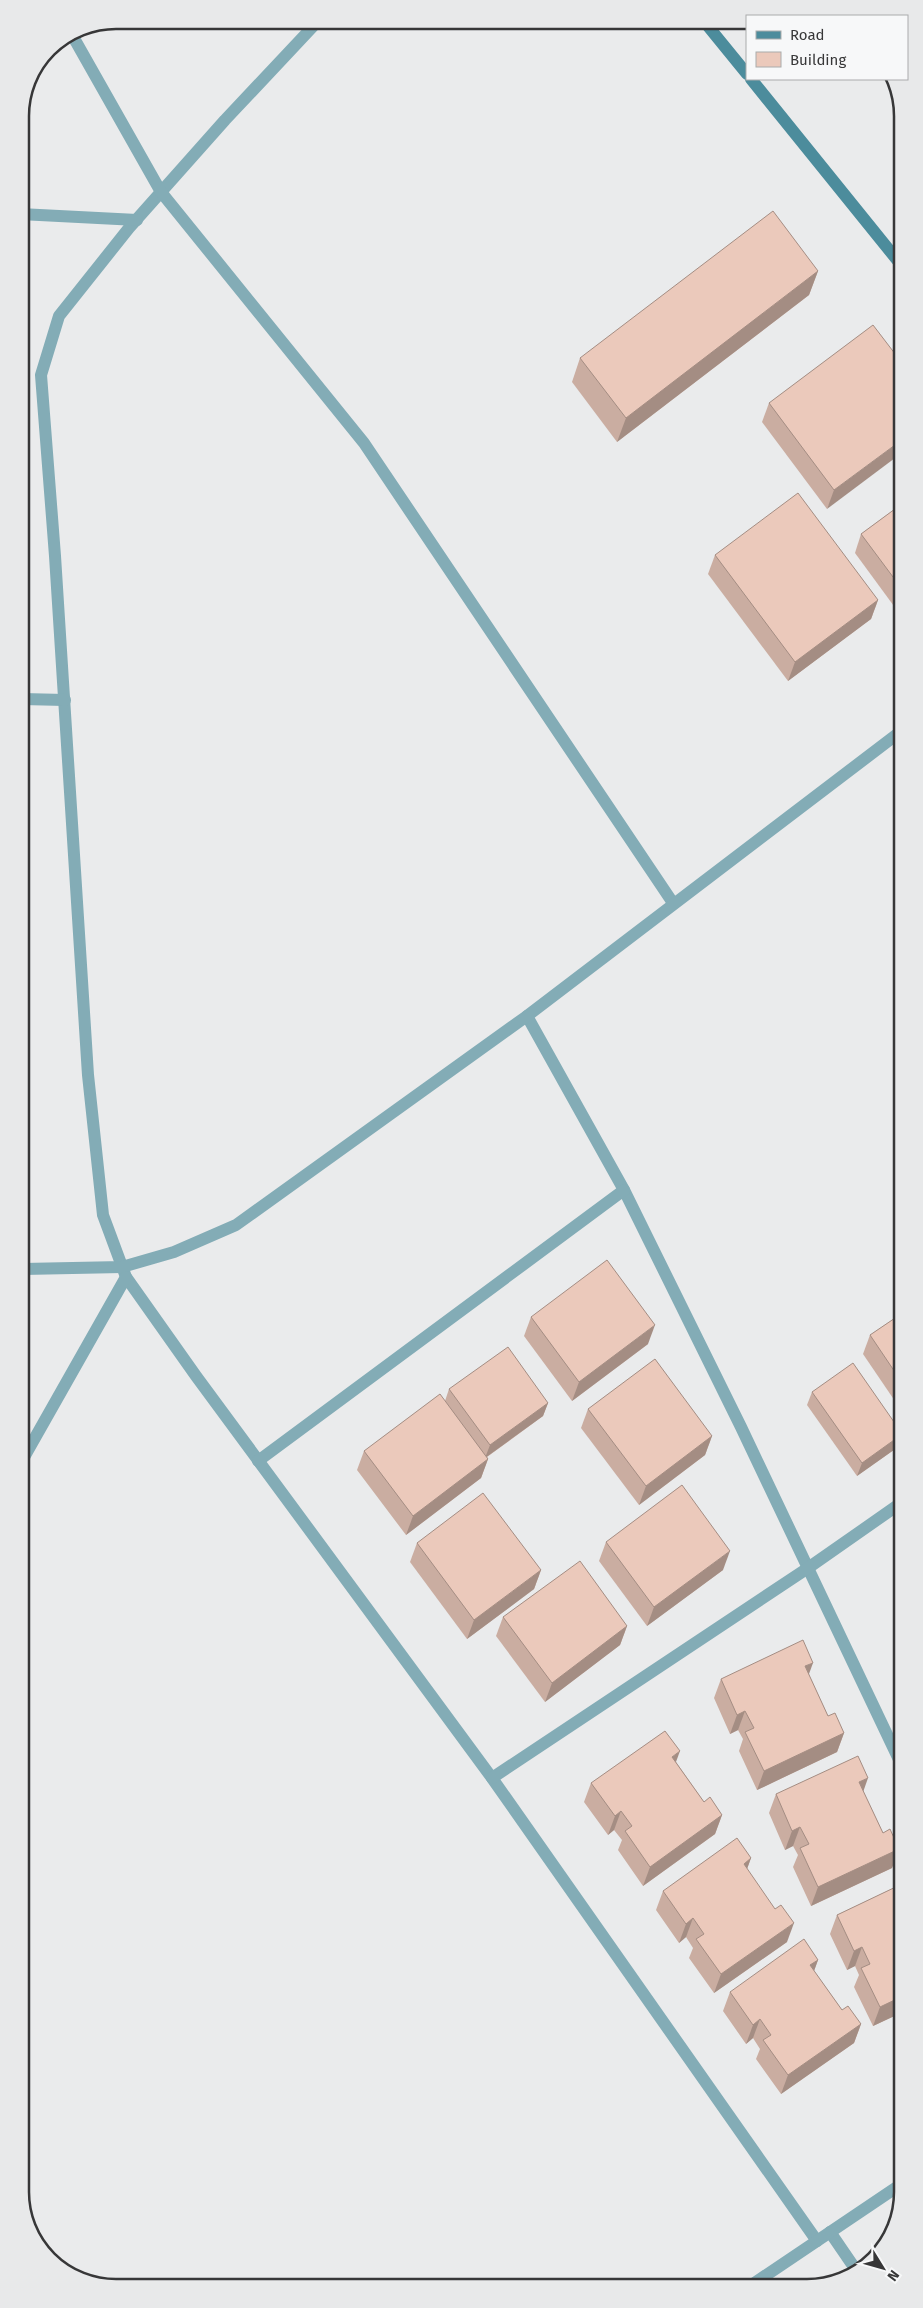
<svg xmlns="http://www.w3.org/2000/svg" width="923" height="2308" font-family="'Fira Sans',sans-serif">
  <style>
    .lines { fill: none; stroke-linecap: round; stroke-linejoin: round }
    .street { stroke: #83acb6; stroke-width: 12 }
    .secondary { stroke: #4c8c9c; stroke-width: 12 }
    .wall { fill: #caada1 }
    .shaded-wall { fill: #a48d83 }
    .building { fill: #ebc9bb; stroke: #a48d83 }
    .rim { fill: none; stroke: #373738; stroke-width: 2.5 }
  </style>
  <rect width="100%" height="100%" fill="#eaebec"/>
  <g class="lines">
    <g class="street">
      <polyline points="319,20 225,120 129,228 59,316 41,375 55,556 88,1075 103,1215 126,1277 196,1376 492,1778 817,2241"/>
      <polyline points="71,33 161,192 364,443 673,903"/>
      <polyline points="20,214 137,220"/>
      <polyline points="22,699 65,700"/>
      <polyline points="527,1016 624,1190 741,1427 902,1766"/>
      <polyline points="23,1269 122,1267 174,1252 236,1225 527,1016 900,732"/>
      <polyline points="23,1459 126,1277"/>
      <polyline points="258,1461 624,1190"/>
      <polyline points="492,1778 808,1568 901,1503"/>
      <polyline points="830,2232 856,2270"/>
      <polyline points="753,2284 903,2183"/>
    </g>
    <g class="secondary">
      <polyline points="703,20 747,74"/>
      <polyline points="751,79 898,261"/>
    </g>
  </g>
  <g class="wall">
    <polygon points="818,271 809,295 617,442 572,382 580,358"/>
    <polygon points="899,359 827,509 762,422 769,403"/>
    <polygon points="899,506 899,613 855,553 861,534"/>
    <polygon points="715,555 878,600 871,619 788,681 708,574"/>
    <polygon points="901,1314 901,1410 863,1354 870,1335"/>
    <polygon points="531,1317 648,1344 572,1401 524,1336"/>
    <polygon points="449,1389 548,1403 543,1416 487,1457 488,1459 481,1478 406,1535 357,1470 364,1451 445,1401"/>
    <polygon points="812,1392 898,1447 857,1476 807,1405"/>
    <polygon points="588,1409 712,1436 705,1455 639,1505 581,1428"/>
    <polygon points="606,1542 723,1570 647,1626 599,1561"/>
    <polygon points="417,1543 541,1570 534,1589 467,1639 410,1562"/>
    <polygon points="503,1617 627,1626 620,1645 545,1702 496,1636"/>
    <polygon points="809,1675 828,1716 844,1733 837,1752 757,1790 739,1751 743,1739 738,1730 730,1734 714,1698 721,1679"/>
    <polygon points="676,1762 704,1802 722,1815 715,1834 643,1886 618,1850 622,1840 614,1830 608,1835 584,1802 591,1783"/>
    <polygon points="863,1791 883,1833 899,1849 892,1868 811,1906 793,1867 798,1855 793,1846 785,1850 769,1813 776,1794"/>
    <polygon points="751,1858 747,1869 787,1942 714,1993 689,1958 693,1948 686,1937 679,1943 656,1910 663,1891"/>
    <polygon points="902,1884 903,2012 873,2026 854,1987 859,1975 855,1966 847,1970 830,1934 837,1915"/>
    <polygon points="818,1960 814,1971 842,2010 861,2024 854,2043 781,2094 756,2059 760,2049 753,2038 746,2044 723,2011 730,1992"/>
  </g>
  <g class="shaded-wall">
    <polygon points="818,271 809,295 617,442 626,418"/>
    <polygon points="899,442 899,455 827,509 834,490"/>
    <polygon points="878,600 871,619 788,681 795,662"/>
    <polygon points="655,1325 648,1344 572,1401 579,1382"/>
    <polygon points="548,1403 543,1416 485,1458 490,1445"/>
    <polygon points="901,1435 901,1438 898,1447 857,1476 862,1463"/>
    <polygon points="712,1436 705,1455 639,1505 646,1486"/>
    <polygon points="488,1459 481,1478 406,1535 413,1516"/>
    <polygon points="730,1551 723,1570 647,1626 654,1607"/>
    <polygon points="541,1570 534,1589 467,1639 474,1620"/>
    <polygon points="627,1626 620,1645 545,1702 552,1683"/>
    <polygon points="813,1663 806,1682 805,1666"/>
    <polygon points="745,1711 738,1730 730,1734 737,1715"/>
    <polygon points="844,1733 837,1752 757,1790 764,1771"/>
    <polygon points="680,1751 673,1770 672,1757"/>
    <polygon points="868,1778 861,1798 859,1782"/>
    <polygon points="621,1811 614,1830 608,1835 615,1816"/>
    <polygon points="722,1815 715,1834 643,1886 650,1867"/>
    <polygon points="800,1827 793,1846 785,1850 792,1831"/>
    <polygon points="899,1849 892,1868 811,1906 818,1887"/>
    <polygon points="751,1858 744,1877 744,1864"/>
    <polygon points="693,1918 686,1937 679,1943 686,1924"/>
    <polygon points="794,1923 787,1942 714,1993 721,1974"/>
    <polygon points="862,1947 855,1966 847,1970 854,1951"/>
    <polygon points="818,1960 811,1979 810,1965"/>
    <polygon points="903,1996 903,2012 873,2026 880,2007"/>
    <polygon points="760,2019 753,2038 746,2044 753,2025"/>
    <polygon points="861,2024 854,2043 781,2094 788,2075"/>
  </g>
  <g class="building">
    <polygon points="773,211 818,271 626,418 580,358"/>
    <polygon points="873,325 899,359 899,442 834,490 769,403"/>
    <polygon points="798,493 878,600 795,662 715,555"/>
    <polygon points="899,506 899,585 861,534"/>
    <polygon points="607,1260 655,1325 579,1382 531,1317"/>
    <polygon points="901,1314 901,1381 870,1335"/>
    <polygon points="508,1347 548,1403 490,1445 449,1389"/>
    <polygon points="655,1359 712,1436 646,1486 588,1409"/>
    <polygon points="853,1363 901,1432 901,1435 862,1463 812,1392"/>
    <polygon points="440,1394 488,1459 413,1516 364,1451"/>
    <polygon points="682,1485 730,1551 654,1607 606,1542"/>
    <polygon points="483,1493 541,1570 474,1620 417,1543"/>
    <polygon points="580,1561 627,1626 552,1683 503,1617"/>
    <polygon points="803,1640 813,1663 805,1666 828,1716 835,1713 844,1733 764,1771 745,1732 754,1728 745,1711 737,1715 721,1679"/>
    <polygon points="665,1731 680,1751 672,1757 704,1802 710,1797 722,1815 650,1867 625,1831 632,1826 621,1811 615,1816 591,1783"/>
    <polygon points="858,1756 868,1778 859,1782 883,1833 890,1829 899,1849 818,1887 800,1848 809,1844 800,1827 792,1831 776,1794"/>
    <polygon points="737,1838 751,1858 744,1864 775,1909 781,1905 794,1923 721,1974 696,1939 704,1934 693,1918 686,1924 663,1891"/>
    <polygon points="902,1884 903,1996 880,2007 861,1968 870,1964 862,1947 854,1951 837,1915"/>
    <polygon points="804,1939 818,1960 810,1965 842,2010 848,2006 861,2024 788,2075 763,2040 771,2035 760,2019 753,2025 730,1992"/>
  </g>
  <path d="M0 0H923V2308H0ZM116 29H807A87 87 0 0 1 894 116V2192A87 87 0 0 1 807 2279H116A87 87 0 0 1 29 2192V116A87 87 0 0 1 116 29Z" fill="#e8e9ea" fill-rule="evenodd"/>
  <path class="rim" d="M116 29H807A87 87 0 0 1 894 116V2192A87 87 0 0 1 807 2279H116A87 87 0 0 1 29 2192V116A87 87 0 0 1 116 29Z"/>
  <rect x="746" y="15" width="162" height="65" fill="#f7f8f9" stroke="#aaabac"/>
  <rect x="756" y="31" width="25" height="8" fill="#4c8c9c" stroke="#aaabac"/>
  <text x="790" y="40" font-size="15" fill="#373738">Road</text>
  <rect x="756" y="52" width="25" height="15" fill="#ebc9bb" stroke="#aaabac"/>
  <text x="790" y="65" font-size="15" fill="#373738">Building</text>
  <g transform="translate(883 2268) rotate(127)" stroke="#f7f8f9" stroke-width="4" paint-order="stroke">
  <path d="M0-4L9 19L0 12L-9 19Z" fill="#373738"/>
  <text y="-8" font-size="14" font-weight="bold" text-anchor="middle" fill="#373738">N</text>
  </g>
</svg>
